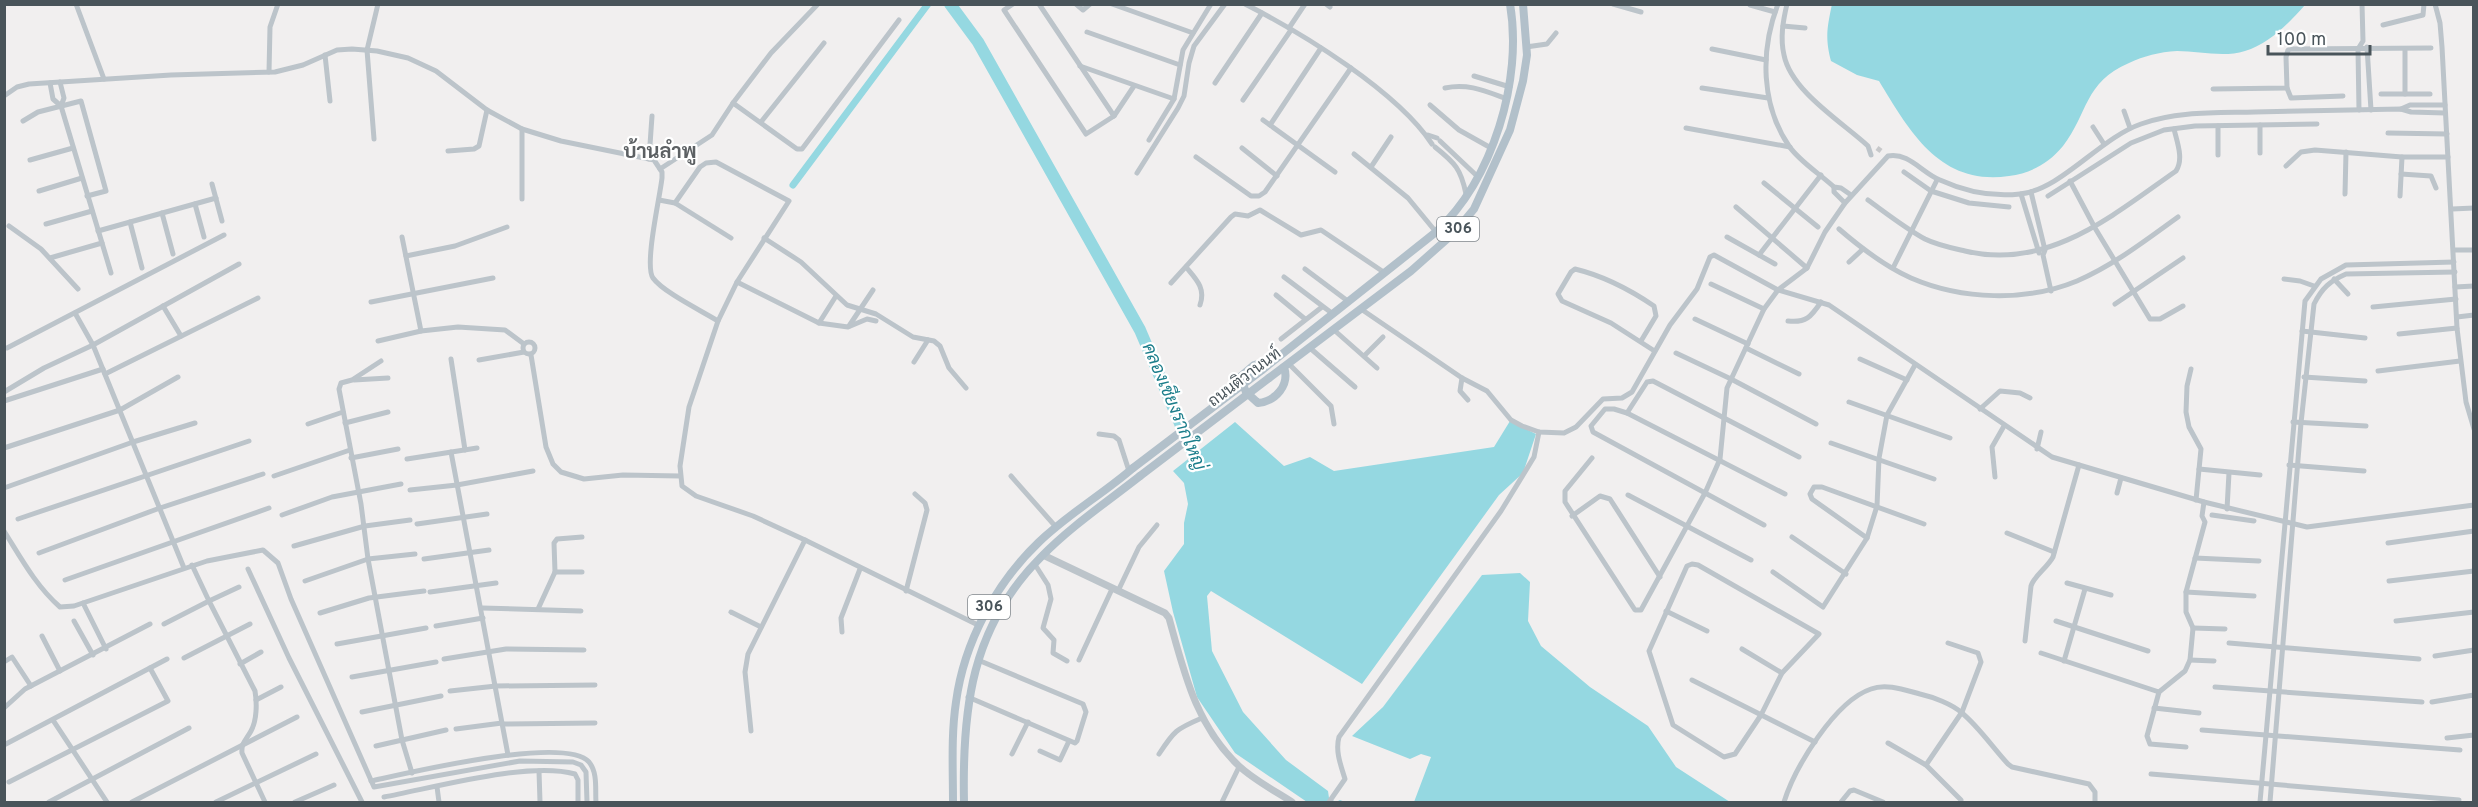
<svg xmlns="http://www.w3.org/2000/svg" width="2478" height="807" font-family="Overpass,Sarabun,sans-serif">
  <style>
    .water { fill: #95d8e1 }
    .lines { fill: none; stroke-linecap: round; stroke-linejoin: round }
    .canal { stroke: #95d8e1; stroke-width: 7 }
    .river { stroke: #95d8e1; stroke-width: 12 }
    .minor-tunnel { stroke: #c7c8ca; stroke-width: 5; stroke-dasharray: 5 2.5; stroke-linecap: butt }
    .minor { stroke: #bcc4ca; stroke-width: 5 }
    .tertiary { stroke: #bcc4ca; stroke-width: 7 }
    .primary { stroke: #b2c0ca; stroke-width: 8 }
    .primary-bridge { stroke: #b2c0ca; stroke-width: 8 }
    .labels { text-anchor: middle; dominant-baseline: central; stroke-width: 4.5; stroke-linejoin: round; paint-order: stroke }
    .shield { fill: #fff; stroke: #80878c; stroke-width: 1.5 }
    .shield-label { font-size: 15px; font-weight: bold; fill: #49545a }
    .street-label { font-size: 16px; fill: #49545a; stroke: #fff }
    .water-label { font-size: 18px; font-style: italic; fill: #1c7e8b; stroke: #fff }
    .quarter-label { font-size: 20px; font-weight: bold; fill: #5c6063; stroke: #fff }
  </style>
  <rect width="100%" height="100%" fill="#f1efef"/>
  <g class="water">
    <path d="M1832 4H2305V5C2289 23 2269 44 2245 51 2223 58 2199 51 2177 51 2159 52 2144 56 2129 63 2084 82 2088 114 2063 146 2048 164 2031 173 2009 176 1940 186 1910 132 1879 81L1857 75 1831 61C1825 38 1827 28 1832 4Z"/>
    <polygon points="1510,421 1536,434 1523,473 1499,495 1362,684 1211,591 1207,596 1212,651 1243,712 1286,760 1328,791 1329,798 1336,802 1340,800 1345,802 1307,802 1235,753 1197,697 1173,612 1164,571 1184,544 1184,523 1188,504 1184,483 1173,471 1235,422 1284,466 1310,457 1334,471 1494,447"/>
    <polygon points="1520,573 1530,582 1528,621 1541,646 1590,687 1648,726 1676,767 1730,802 1414,802 1431,757 1421,754 1410,759 1352,736 1383,707 1482,575"/>
  </g>
  <g class="lines">
    <polyline class="canal" points="793,185 928,4"/>
    <polyline class="river" points="950,4 978,42 1140,330 1199,468"/>
    <polyline class="minor-tunnel" points="1877,148 1881,151"/>
    <g class="minor">
      <polyline points="76,4 104,79"/>
      <polyline points="1013,4 1004,10 1086,134 1114,116 1134,86"/>
      <polyline points="1039,4 1114,116"/>
      <polyline points="1076,4 1083,10 1090,4"/>
      <polyline points="1112,4 1193,33"/>
      <path d="M1245 4C1302 33 1397 91 1432 144"/>
      <polyline points="1326,4 1330,7"/>
      <polyline points="1613,4 1641,12"/>
      <path d="M1778 4C1760 51 1761 105 1789 146 1799 161 1820 174 1834 187L1841 188 1851 195"/>
      <path d="M1787 4C1783 21 1780 38 1784 55 1791 91 1842 122 1868 146L1871 155"/>
      <polyline points="2435,4 2440,23 2442,47 2457,328 2466,402 2474,429"/>
      <polyline points="1750,5 1775,12"/>
      <polyline points="2383,25 2423,15 2424,4"/>
      <polyline points="1783,26 1805,28"/>
      <polyline points="1289,28 1305,4"/>
      <polyline points="1087,32 1180,65"/>
      <polyline points="1526,47 1547,44 1556,33"/>
      <polyline points="2367,47 2371,110"/>
      <polyline points="1712,49 1766,60"/>
      <polyline points="325,55 330,101"/>
      <polyline points="1080,66 1174,99"/>
      <polyline points="269,72 270,27 278,4"/>
      <polyline points="1474,76 1510,87"/>
      <polyline points="60,82 64,98 61,106"/>
      <polyline points="50,83 53,99 61,106 111,273"/>
      <polyline points="1215,83 1262,13"/>
      <path d="M1445 88C1468 83 1485 91 1507 99"/>
      <polyline points="1702,88 1768,98"/>
      <polyline points="2287,88 2291,98 2343,96"/>
      <polyline points="2213,89 2287,88 2286,57 2288,50 2291,49 2431,48"/>
      <polyline points="2381,94 2430,94"/>
      <polyline points="2405,94 2405,49"/>
      <path d="M4 96 17 87 29 84 171 75 275 72 303 65 337 50 352 49 377 51 408 58 436 71 487 110 522 129 561 141 654 160 662 172V178C660 197 644 265 653 278 663 292 702 311 718 321L689 407 680 466 682 486 696 496 753 516 805 540 980 626"/>
      <polyline points="1243,100 1291,30"/>
      <polyline points="733,103 771,53 818,4"/>
      <polyline points="1430,105 1459,130 1491,148"/>
      <polyline points="2401,109 2410,105 2445,105"/>
      <polyline points="2359,110 2358,49 2363,41 2362,4"/>
      <polyline points="2124,111 2130,128"/>
      <polyline points="1263,120 1335,172"/>
      <polyline points="23,121 38,112 81,101 106,191 87,196"/>
      <polyline points="761,122 824,43"/>
      <polyline points="1270,125 1321,48"/>
      <polyline points="2260,125 2260,153"/>
      <polyline points="2093,127 2104,144"/>
      <polyline points="1686,128 1790,147"/>
      <polyline points="522,129 522,199"/>
      <polyline points="2388,133 2447,134"/>
      <polyline points="1428,135 1437,138"/>
      <polyline points="374,139 367,50 378,4"/>
      <polyline points="1149,140 1174,99 1183,50 1211,4"/>
      <polyline points="1440,141 1477,176"/>
      <path d="M1435 147C1455 163 1461 169 1466 194"/>
      <polyline points="1242,148 1277,176"/>
      <polyline points="448,151 474,149 479,146 487,110"/>
      <polyline points="1354,154 1408,198 1436,232"/>
      <polyline points="2218,155 2218,126"/>
      <polyline points="1196,157 1251,196 1259,196 1265,192 1351,68"/>
      <polyline points="649,159 652,116"/>
      <polyline points="30,160 73,148"/>
      <polyline points="2286,166 2301,152 2315,150 2402,157 2448,157"/>
      <polyline points="1371,167 1391,137"/>
      <polyline points="660,169 712,135 733,103 797,149 802,149 899,20"/>
      <polyline points="1904,172 1931,191 1969,203 2009,207"/>
      <polyline points="1137,173 1178,108 1184,96 1189,63 1194,46 1225,4"/>
      <polyline points="2401,174 2431,176 2436,188"/>
      <polyline points="2070,181 2095,228 2150,319 2160,319 2183,306"/>
      <polyline points="1764,183 1818,227"/>
      <polyline points="212,184 222,221"/>
      <polyline points="1834,187 1834,192 1845,203"/>
      <polyline points="39,191 82,178"/>
      <polyline points="2031,192 2045,250 2043,255 2051,291"/>
      <polyline points="2021,194 2039,253"/>
      <polyline points="2345,194 2346,152"/>
      <polyline points="2048,196 2131,143 2164,130 2195,126 2317,124"/>
      <polyline points="2400,196 2402,157"/>
      <polyline points="659,200 675,203 700,167 706,163 716,162 789,201 737,282 718,321"/>
      <path d="M1868 200C1886 213 1905 228 1925 239 1937 245 1952 248 1965 251 2048 271 2113 215 2176 171 2184 159 2177 142 2174 129"/>
      <polyline points="675,203 731,238"/>
      <polyline points="195,204 204,237"/>
      <polyline points="1736,207 1807,268"/>
      <polyline points="2452,209 2474,208"/>
      <polyline points="162,213 173,254"/>
      <polyline points="130,222 142,268"/>
      <polyline points="46,224 92,211"/>
      <polyline points="9,226 41,249 78,289"/>
      <path d="M1839 229C1861 248 1884 266 1911 278 1962 300 2026 302 2077 281 2114 265 2146 240 2178 217"/>
      <polyline points="98,231 216,198"/>
      <polyline points="402,237 421,331"/>
      <polyline points="1727,237 1775,264"/>
      <polyline points="764,238 801,262 847,305 876,314 913,337 934,341 940,346 949,368 966,388"/>
      <polyline points="2454,250 2474,250"/>
      <polyline points="1759,255 1821,175"/>
      <polyline points="406,256 455,246 507,227"/>
      <polyline points="50,258 102,243"/>
      <polyline points="1849,262 1863,249"/>
      <path d="M1186 267C1196 279 1206 288 1200 305"/>
      <polyline points="1893,268 1937,180"/>
      <polyline points="1305,269 1349,302"/>
      <polyline points="1284,277 1333,314"/>
      <polyline points="2284,279 2300,281 2314,286"/>
      <polyline points="2334,279 2348,294"/>
      <polyline points="737,282 819,323 836,296"/>
      <polyline points="1171,283 1231,217 1235,214 1248,216 1260,210 1301,235 1321,230 1385,273"/>
      <polyline points="1711,284 1764,309"/>
      <polyline points="2455,287 2474,286"/>
      <polyline points="1276,295 1305,319"/>
      <polyline points="371,302 493,278"/>
      <polyline points="2115,304 2183,258"/>
      <polyline points="163,306 181,336"/>
      <polyline points="2373,307 2456,299"/>
      <polyline points="1361,309 1462,378 1487,391 1511,420 1522,426 1539,432 1564,433 1576,427 1603,399 1622,398 1632,392 1670,325 1697,289 1710,257 1714,255 1778,290 1829,305 2052,457 2204,502 2307,527 2474,505"/>
      <polyline points="75,313 93,345 184,568"/>
      <polyline points="2457,317 2474,315"/>
      <polyline points="1695,319 1748,344"/>
      <path d="M1788 321C1806 323 1811 317 1821 302"/>
      <polyline points="819,323 848,327 867,319 876,321"/>
      <polyline points="849,326 873,290"/>
      <polyline points="1334,330 1377,368"/>
      <polyline points="2302,331 2365,338"/>
      <polyline points="2399,334 2457,328"/>
      <polyline points="1281,339 1322,307"/>
      <polyline points="378,341 421,331 458,327 505,330 524,344"/>
      <path d="M1641 341 1656 316 1654 306C1629 289 1604 276 1575 269L1571 272 1558 294 1562 301 1611 323 1653 350"/>
      <circle cx="529" cy="348" r="6"/>
      <polyline points="7,348 224,235"/>
      <polyline points="1310,348 1355,387"/>
      <polyline points="1746,348 1799,374"/>
      <polyline points="1676,353 1731,379 1816,424"/>
      <polyline points="531,355 546,447 553,464 561,472 584,479 623,475 680,476"/>
      <polyline points="1364,356 1383,337"/>
      <polyline points="451,359 465,450"/>
      <polyline points="1860,359 1907,380"/>
      <polyline points="479,360 524,352"/>
      <polyline points="381,361 352,380 341,383 339,389 361,504 368,559 402,740 412,773"/>
      <polyline points="914,362 928,340"/>
      <polyline points="1289,364 1331,406 1334,424"/>
      <polyline points="2191,369 2187,386 2186,412 2189,427 2201,449 2196,500"/>
      <polyline points="2378,371 2460,361"/>
      <polyline points="105,374 258,298"/>
      <polyline points="2304,377 2365,381"/>
      <polyline points="1462,378 1460,391 1468,400"/>
      <polyline points="354,380 388,378"/>
      <polyline points="4,392 44,368 93,345 239,264"/>
      <polyline points="4,401 103,369"/>
      <polyline points="1849,402 1950,438"/>
      <polyline points="1980,409 2000,391 2020,393 2030,398"/>
      <polyline points="1627,413 1647,382 1653,381 1799,457"/>
      <polyline points="2293,422 2366,426"/>
      <polyline points="345,423 388,412"/>
      <polyline points="308,424 343,412"/>
      <polyline points="1099,434 1114,436 1119,440 1129,471"/>
      <polyline points="1831,443 1934,479"/>
      <polyline points="4,448 120,410 178,377"/>
      <polyline points="2037,449 2041,432"/>
      <polyline points="451,452 508,755"/>
      <polyline points="351,458 398,449"/>
      <path d="M1592 458 1565 491V502L1635 610H1641L1705 493 1720 459 1727 388 1764 309 1778 290 1807 268 1825 232 1845 203 1888 156C1909 152 1922 173 1940 180 1964 191 1993 197 2020 194 2061 190 2100 138 2141 124 2177 111 2217 113 2255 112 2303 111 2352 110 2401 109L2411 112 2445 113"/>
      <polyline points="407,459 477,448"/>
      <polyline points="2289,465 2364,471"/>
      <polyline points="2199,469 2260,475"/>
      <polyline points="274,476 350,450"/>
      <polyline points="1011,476 1056,527"/>
      <polyline points="1995,477 1992,447 2004,426"/>
      <polyline points="4,488 133,442 195,423"/>
      <polyline points="410,490 457,485 533,471"/>
      <polyline points="2117,493 2121,478"/>
      <polyline points="1628,495 1751,560"/>
      <polyline points="2227,509 2229,473"/>
      <polyline points="282,515 332,497 401,484"/>
      <polyline points="2212,515 2254,521"/>
      <polyline points="1572,516 1600,496 1610,499 1660,577"/>
      <polyline points="18,519 249,441"/>
      <polyline points="417,524 487,514"/>
      <polyline points="1764,525 1593,432 1591,426 1605,409 1614,409 1627,413 1785,494"/>
      <path d="M4 531C21 558 36 586 60 607L74 606 207 561 263 550 278 563 291 599 374 787 520 761 573 762 581 765 586 772 587 802"/>
      <polyline points="2007,533 2054,552"/>
      <polyline points="1792,537 1846,574"/>
      <polyline points="1867,538 1812,499 1810,494 1814,487 1822,487 1924,524"/>
      <polyline points="2388,543 2474,531"/>
      <polyline points="294,546 365,526 410,520"/>
      <polyline points="39,553 160,508 263,474"/>
      <polyline points="2195,558 2259,561"/>
      <polyline points="424,559 489,550"/>
      <polyline points="1034,563 1048,585 1051,599 1043,628 1054,640 1053,653 1067,661"/>
      <polygon points="1692,564 1698,565 1819,634 1782,673 1761,715 1735,754 1724,757 1673,725 1649,651 1687,566"/>
      <polyline points="248,569 289,658 362,802"/>
      <polyline points="555,572 554,543 557,539 582,537"/>
      <polyline points="1773,572 1823,607 1867,538 1877,506 1879,458 1887,415 1915,365"/>
      <polyline points="65,580 269,508"/>
      <polyline points="305,581 368,559 415,554"/>
      <polyline points="2389,581 2474,571"/>
      <polyline points="2067,583 2111,595"/>
      <path d="M239 587 209 601 255 691C257 703 257 720 251 731 246 740 241 743 242 753L265 802"/>
      <polyline points="906,591 927,510 925,503 915,494"/>
      <polyline points="1118,591 1139,547 1157,525"/>
      <polyline points="430,592 496,583"/>
      <polyline points="2186,592 2254,596"/>
      <polyline points="83,603 106,649"/>
      <polyline points="482,608 581,611"/>
      <polyline points="538,609 555,572 582,572"/>
      <polyline points="1666,611 1707,631"/>
      <polyline points="731,612 761,627"/>
      <polyline points="320,613 369,598 424,591"/>
      <polyline points="74,621 93,655"/>
      <polyline points="2056,621 2148,651"/>
      <polyline points="2396,621 2474,612"/>
      <polyline points="164,624 209,601 192,565"/>
      <polyline points="436,626 483,618"/>
      <polyline points="2193,628 2225,629"/>
      <polyline points="842,632 841,618 860,569"/>
      <polyline points="42,636 60,671"/>
      <path d="M2025 641 2031 586C2034 576 2047 568 2053 557L2079 465"/>
      <polyline points="2229,643 2419,659"/>
      <polyline points="337,644 426,628"/>
      <polyline points="1742,649 1782,673"/>
      <polyline points="2041,653 2159,692"/>
      <polyline points="2435,656 2474,650"/>
      <polyline points="184,658 250,624"/>
      <polyline points="444,659 506,649 584,650"/>
      <polyline points="1079,660 1112,589"/>
      <polyline points="2190,660 2214,661"/>
      <polyline points="2064,661 2085,589"/>
      <polyline points="4,662 12,657 31,686"/>
      <polyline points="240,664 261,652"/>
      <polyline points="352,677 436,662"/>
      <polyline points="1692,680 1815,742"/>
      <polyline points="2215,687 2422,702"/>
      <polyline points="450,691 496,686 595,685"/>
      <polyline points="968,697 1075,743 1077,741 1086,712 1083,704 978,660"/>
      <polyline points="256,700 281,687"/>
      <polyline points="2432,702 2474,695"/>
      <polyline points="4,708 25,689 150,624"/>
      <polyline points="2154,708 2199,713"/>
      <polyline points="362,712 441,696"/>
      <polyline points="53,720 107,802"/>
      <polyline points="502,724 595,723"/>
      <polyline points="456,729 502,723"/>
      <polyline points="2202,730 2460,750"/>
      <polyline points="751,731 745,672 748,654 805,540"/>
      <polyline points="2447,738 2474,735"/>
      <polyline points="1888,743 1926,765 1961,800"/>
      <polyline points="4,745 167,659"/>
      <polyline points="376,746 446,730"/>
      <polyline points="2186,747 2150,744 2147,736 2159,692 2185,671 2190,660 2193,628 2186,612 2186,592 2205,522 2202,516 2204,502"/>
      <polyline points="1040,751 1060,760 1069,741"/>
      <polyline points="1012,754 1028,722"/>
      <path d="M1159 754C1174 731 1176 729 1202 718"/>
      <polyline points="1926,765 1962,712 1981,662 1978,653 1948,643"/>
      <polyline points="539,771 540,802"/>
      <polyline points="2151,774 2459,800"/>
      <path d="M371 781C408 773 565 735 589 762 598 773 595 790 596 802"/>
      <polyline points="9,782 168,701 150,668"/>
      <polyline points="437,787 439,802"/>
      <path d="M384 797C433 788 528 761 575 774L578 780V802"/>
      <polyline points="49,802 189,728"/>
      <polyline points="132,802 297,717"/>
      <polyline points="216,802 316,754"/>
      <polyline points="295,802 334,785"/>
      <polyline points="1222,802 1239,767"/>
      <path d="M1329 802 1345 779C1341 766 1335 751 1339 737L1501 511 1534 457 1539 432"/>
      <path d="M1784 802C1795 767 1835 701 1871 689 1886 683 1905 690 1920 694 1933 697 1952 704 1962 713 1979 727 1993 748 2008 764L2012 767 2089 784 2095 792V802"/>
      <polyline points="1841,802 1850,791 1854,790 1883,802"/>
      <polyline points="2260,802 2305,301 2321,279 2346,265 2454,262"/>
      <path d="M2270 802 2301 423 2314 304C2322 288 2330 281 2346 274L2455 272"/>
    </g>
    <path class="tertiary" d="M1043 555 1165 613 1169 618C1184 672 1196 726 1239 766 1254 780 1275 791 1292 802"/>
    <g class="primary">
      <path d="M1275 359 1254 365 1240 377 1246 392 1258 403C1276 401 1290 385 1284 367"/>
      <path d="M1262 370 1436 232C1493 179 1523 80 1510 4"/>
      <polyline points="1269,378 1411,271 1455,232 1474,209 1510,130 1523,81 1527,55 1523,4"/>
      <path d="M953 802C953 769 951 735 956 702 964 642 996 583 1039 542 1068 514 1103 494 1133 468"/>
      <path d="M964 802C962 709 971 627 1041 557 1070 527 1107 502 1140 476"/>
    </g>
    <g class="primary-bridge">
      <polyline points="1133,468 1262,370"/>
      <polyline points="1140,476 1269,378"/>
    </g>
  </g>
  <g class="labels">
    <g class="shield">
      <rect x="1437" y="217" width="42" height="24" rx="4.5"/>
      <rect x="968" y="595" width="42" height="24" rx="4.5"/>
    </g>
    <g class="shield-label">
      <text x="1458" y="229">306</text>
      <text x="989" y="607">306</text>
    </g>
    <g class="street-label">
      <text transform="translate(1245 378) rotate(-37)">ถนนติวานนท์</text>
    </g>
    <g class="water-label">
      <text transform="translate(1173 407) rotate(67)">คลองเชียงรากใหญ่</text>
    </g>
    <g class="quarter-label">
      <text x="660" y="153">บ้านลำพู</text>
    </g>
  </g>
  <rect width="2478" height="807" fill="none" stroke="#49545a" stroke-width="12"/>
  <path d="M2268 45v9h102v-9" fill="none" stroke="#49545a" stroke-width="3"/>
  <text x="2277" y="45" font-size="18" fill="#49545a" stroke="#ffffff" stroke-width="4.5" paint-order="stroke">100 m</text>
</svg>
